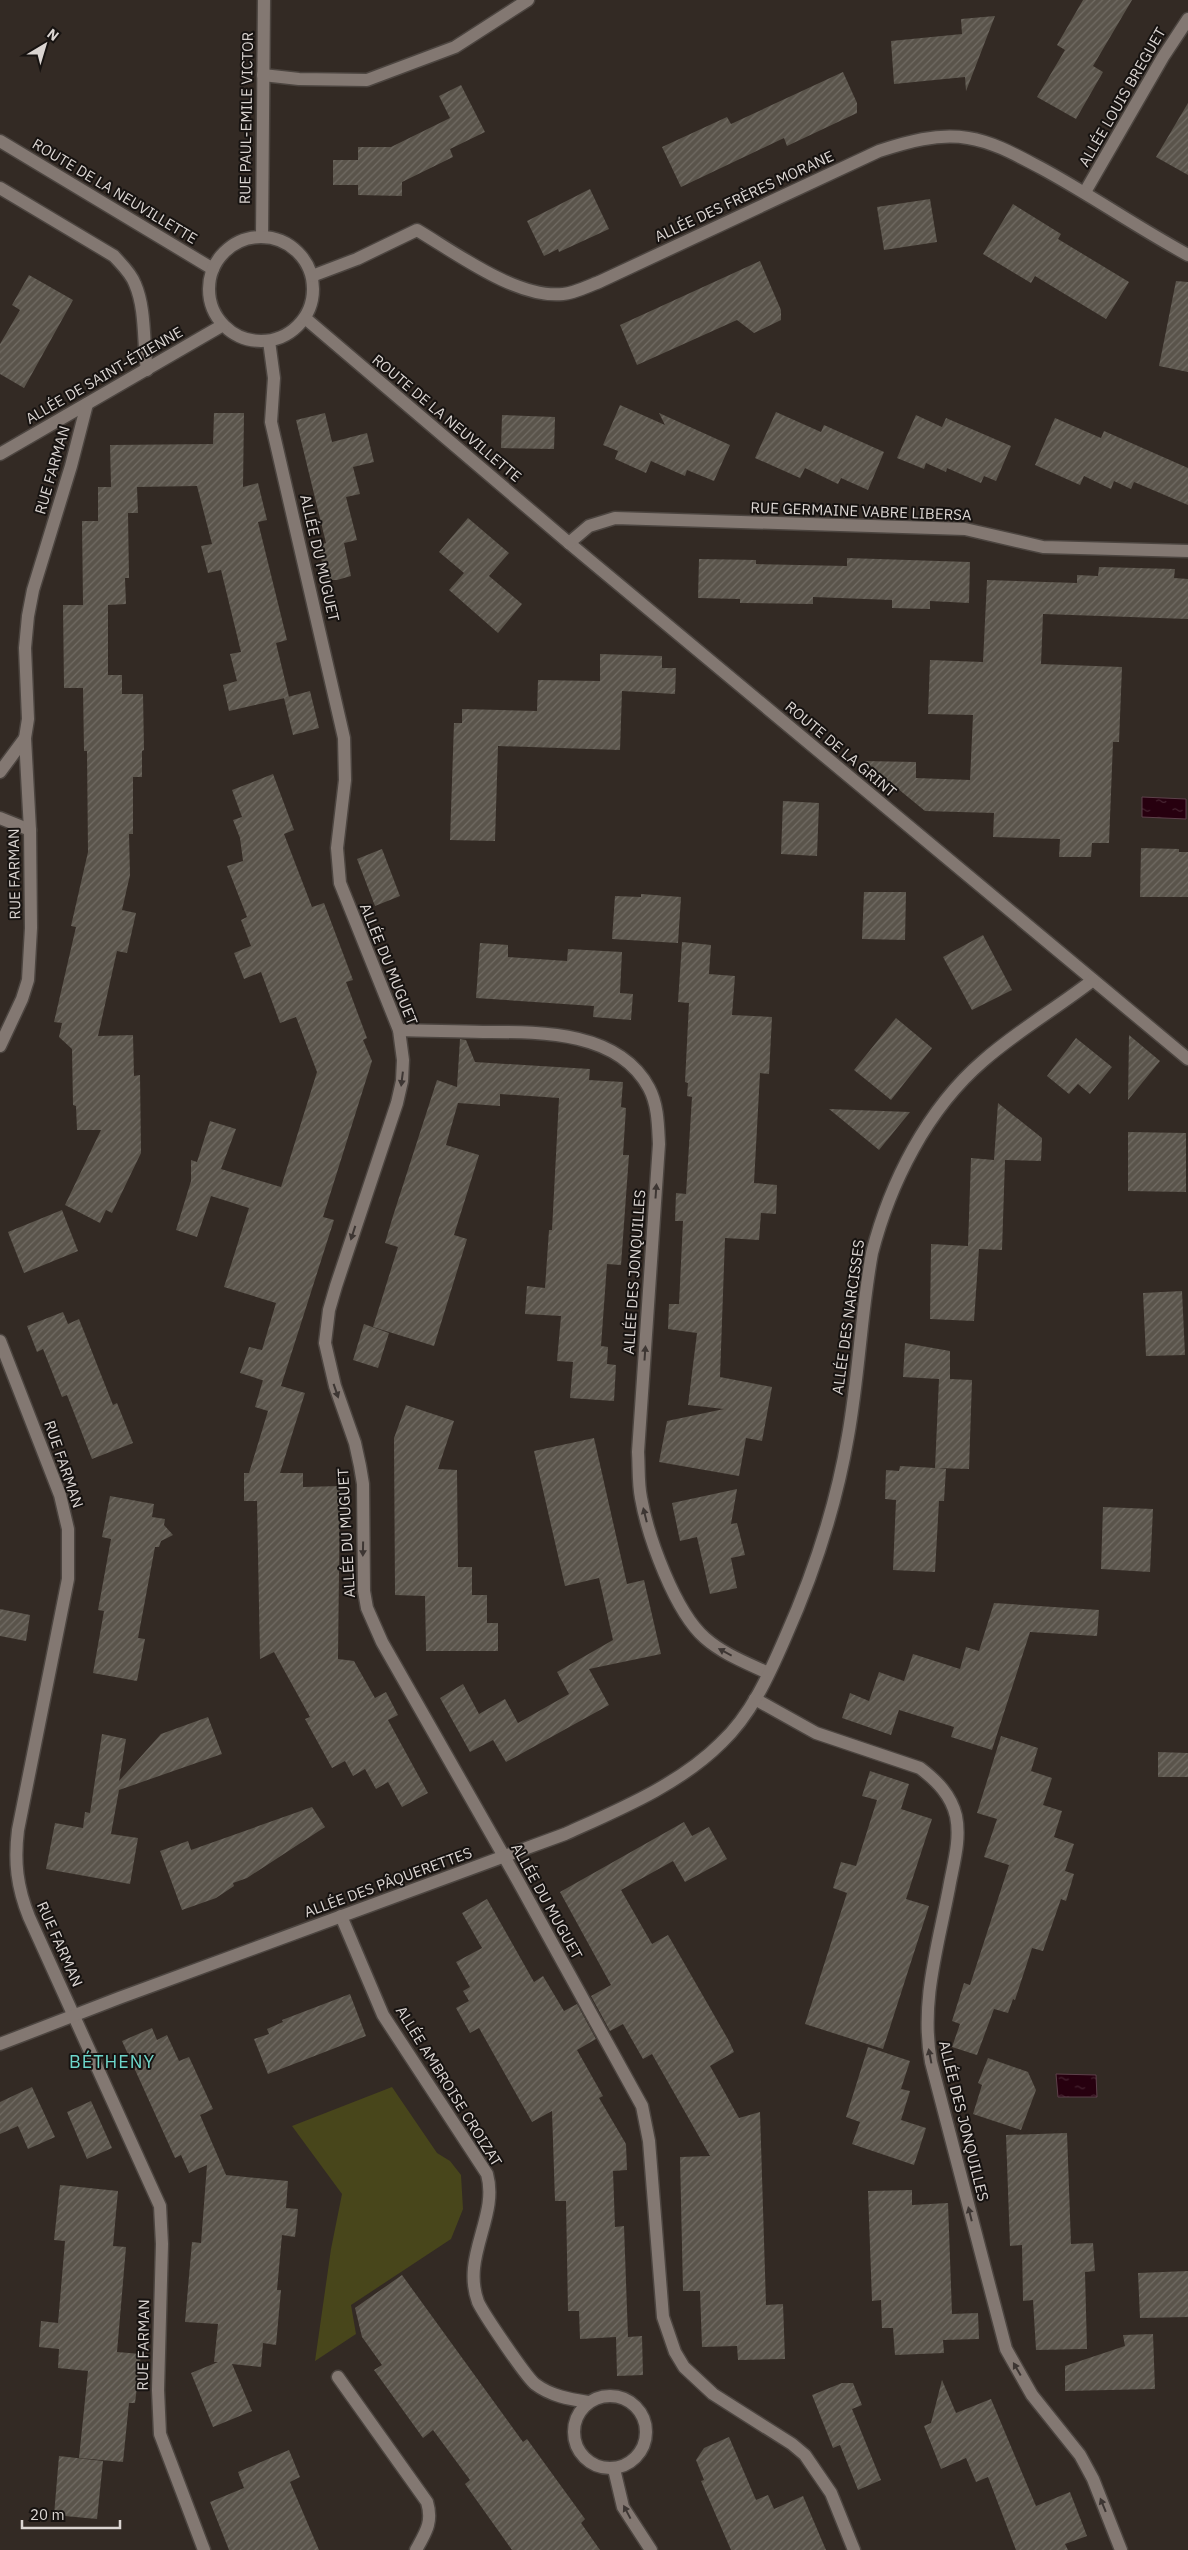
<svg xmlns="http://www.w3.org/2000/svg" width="1188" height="2550" font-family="'IBM Plex Sans',sans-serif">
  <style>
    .grass { fill: #48461b }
    .water { fill: url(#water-ripples); stroke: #5d404a }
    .building { fill: url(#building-hatch) }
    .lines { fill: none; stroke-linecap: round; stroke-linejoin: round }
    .street-casing { stroke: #4c4540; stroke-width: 15 }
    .street { stroke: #837872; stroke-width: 12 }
    .oneway { fill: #3d3633 }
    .labels { text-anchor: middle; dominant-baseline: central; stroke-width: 4; stroke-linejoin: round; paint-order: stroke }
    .street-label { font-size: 15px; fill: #dbd5d2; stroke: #171311 }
    .quarter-label { font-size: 18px; letter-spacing: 1px; fill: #6ed7cb; stroke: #171311 }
  </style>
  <defs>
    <pattern id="water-ripples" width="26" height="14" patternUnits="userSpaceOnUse" patternTransform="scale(1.25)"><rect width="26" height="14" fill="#27000f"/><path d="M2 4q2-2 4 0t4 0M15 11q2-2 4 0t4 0" fill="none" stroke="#462431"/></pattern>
    <pattern id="building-hatch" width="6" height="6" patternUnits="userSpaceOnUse" patternTransform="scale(1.25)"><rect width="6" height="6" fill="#5a544b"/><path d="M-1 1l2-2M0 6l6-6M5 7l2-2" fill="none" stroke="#716c64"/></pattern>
  </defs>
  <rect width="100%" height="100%" fill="#332a24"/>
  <polygon class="grass" points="392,2087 437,2153 450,2161 461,2175 463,2209 451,2239 351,2305 356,2334 315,2361 331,2249 342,2194 292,2126"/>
  <g class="water">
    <polygon points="1142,797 1186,799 1186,819 1142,817"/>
    <polygon points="1056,2074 1096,2075 1097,2097 1058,2097"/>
  </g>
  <g class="building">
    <polygon points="1083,0 1132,0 1093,66 1103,72 1076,119 1037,97 1065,50 1057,45"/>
    <polygon points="995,16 966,91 965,77 894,84 891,41 962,34 961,19"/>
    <polygon points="843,72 857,103 857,113 787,146 784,138 681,187 662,147 727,117 731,124"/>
    <polygon points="461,85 485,132 450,149 453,157 402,182 402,196 358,195 358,185 333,185 333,160 358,160 358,147 391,147 450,118 439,96"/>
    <polygon points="1188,103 1188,175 1156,157"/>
    <polygon points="590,189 609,229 559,252 558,249 544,256 527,221"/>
    <polygon points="930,199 937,242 884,250 877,207"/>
    <polygon points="1013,204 1061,234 1058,239 1129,282 1106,319 1035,276 1031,283 983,254"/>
    <polygon points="760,261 781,310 781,320 754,333 737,320 637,365 620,325"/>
    <polygon points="29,275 73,300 24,388 0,374 0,344 20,310 12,305"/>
    <polygon points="1176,281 1188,282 1188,372 1159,366"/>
    <polygon points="620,405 665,425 659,413 730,445 714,481 687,470 685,476 651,461 646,473 615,459 618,451 603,445"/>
    <polygon points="776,412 821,432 824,425 884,452 868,490 841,478 838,484 805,468 800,478 755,458"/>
    <polygon points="214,413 244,413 243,487 258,483 267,520 258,522 287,640 276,643 289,697 229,711 223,685 237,681 230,654 241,652 221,570 208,573 201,546 212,544 197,486 137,487 138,513 128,513 129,578 125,578 126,604 108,605 108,675 122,675 122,694 143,694 144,750 142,751 142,777 133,777 133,834 129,834 130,875 122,910 136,913 127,953 117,951 98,1036 133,1035 134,1076 140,1075 141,1153 112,1213 106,1210 100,1223 65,1205 101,1130 77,1130 76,1106 73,1105 72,1049 59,1037 62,1023 54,1022 76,927 71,926 88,852 87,751 84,751 83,688 64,688 63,605 83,605 82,521 98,521 98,487 111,487 110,445 213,444"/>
    <polygon points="325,413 332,442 367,433 374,462 353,467 360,494 346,497 357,540 344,543 351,576 337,580 326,580 318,545 326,543 296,420"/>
    <polygon points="502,415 555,417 554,449 501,448"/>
    <polygon points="916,415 942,427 946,418 1011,446 996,481 984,476 981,483 947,468 946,472 926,463 924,469 897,458"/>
    <polygon points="1055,418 1101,438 1104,431 1188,468 1188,505 1134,482 1131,489 1114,481 1111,489 1084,476 1080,485 1035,465"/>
    <polygon points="468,518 509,553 489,576 522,604 498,633 449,590 464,573 439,552"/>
    <polygon points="847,558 970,562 969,603 930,601 930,609 892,608 892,600 813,597 813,604 740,603 740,599 698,598 699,559 756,560 756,564 847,566"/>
    <polygon points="1099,567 1175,569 1174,578 1188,579 1188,619 1043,614 1041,664 1122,667 1119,742 1113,742 1109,843 1092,843 1091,857 1059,857 1060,839 993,837 994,813 925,811 864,761 916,762 916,778 970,780 973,715 928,714 930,660 983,662 987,580 1077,583 1077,575 1098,576"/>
    <polygon points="600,654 662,656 662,668 676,668 675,694 622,691 620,750 498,746 495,841 450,840 454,723 462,723 462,709 537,711 538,680 600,681"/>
    <polygon points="310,691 319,728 293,735 284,698"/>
    <polygon points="273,774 294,830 284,834 312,907 324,903 353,980 346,982 367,1038 363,1040 372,1061 323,1217 334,1220 281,1386 305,1393 280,1473 303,1473 303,1487 340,1486 338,1659 354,1661 375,1698 386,1692 398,1715 388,1720 428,1793 402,1807 388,1782 376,1789 365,1769 353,1776 345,1761 332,1768 305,1719 310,1717 274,1652 260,1659 257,1501 244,1501 244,1473 249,1473 268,1411 255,1407 263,1380 265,1381 240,1373 249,1347 262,1350 276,1303 224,1287 249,1208 211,1196 197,1237 176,1230 191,1181 191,1160 197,1162 210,1121 236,1129 221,1169 281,1187 317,1072 296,1017 280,1023 261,972 244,979 234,953 251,946 241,920 247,917 227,866 243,861 240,838 233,820 242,817 232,790"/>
    <polygon points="783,801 819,803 817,856 781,854"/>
    <polygon points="1141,848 1179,849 1179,852 1188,852 1188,897 1140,897"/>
    <polygon points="382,849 400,896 375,906 357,859"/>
    <polygon points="864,892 906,892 905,940 862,939"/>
    <polygon points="641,894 681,897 678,943 612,939 615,896 641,897"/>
    <polygon points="983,935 1012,990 972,1010 943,957"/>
    <polygon points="682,942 711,945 709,974 735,976 732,1015 772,1017 769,1074 760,1073 754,1183 777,1185 776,1214 761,1213 759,1240 725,1238 720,1377 772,1387 762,1441 746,1438 739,1476 659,1462 667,1421 724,1409 688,1405 697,1333 668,1329 669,1304 679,1304 683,1221 675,1221 676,1193 686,1194 692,1097 687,1096 688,1083 685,1082 689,1003 678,1002"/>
    <polygon points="480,943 508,945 508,957 567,961 568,949 622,952 620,993 633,994 631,1020 593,1017 594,1006 476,998"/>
    <polygon points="896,1018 932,1048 891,1100 854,1070"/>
    <polygon points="1129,1035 1160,1061 1128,1100"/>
    <polygon points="1076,1038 1112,1067 1090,1094 1078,1084 1069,1094 1047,1076"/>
    <polygon points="460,1039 466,1040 475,1062 590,1069 589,1080 623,1082 621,1107 626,1108 623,1155 629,1155 621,1265 607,1264 601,1346 608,1347 607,1364 616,1365 614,1401 570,1398 573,1362 557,1361 561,1316 525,1314 527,1286 545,1288 549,1230 552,1230 559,1098 500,1094 500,1106 458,1103 446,1145 479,1155 454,1235 467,1239 434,1346 373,1327 398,1247 385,1243 393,1216 437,1080 457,1087"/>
    <polygon points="998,1103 1042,1138 1041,1161 1005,1160 1002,1250 979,1249 974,1321 930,1319 931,1244 968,1246 971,1158 994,1160"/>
    <polygon points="829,1109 910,1112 879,1150"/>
    <polygon points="1128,1132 1186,1133 1186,1192 1128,1191"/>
    <polygon points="62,1210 78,1251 24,1273 8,1232"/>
    <polygon points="1182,1291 1185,1355 1146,1356 1143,1293"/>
    <polygon points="63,1312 68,1324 79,1319 113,1405 117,1403 133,1443 92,1459 67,1395 62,1397 43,1349 37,1352 27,1326"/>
    <polygon points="364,1324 389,1333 378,1368 353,1360"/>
    <polygon points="905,1343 950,1351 950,1379 972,1380 969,1469 937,1468 946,1469 944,1501 939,1501 935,1572 893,1570 896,1500 885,1499 886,1470 899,1471 900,1466 935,1468 939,1379 903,1377"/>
    <polygon points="406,1405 454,1421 438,1469 457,1470 458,1567 472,1567 472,1595 487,1595 487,1623 498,1623 498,1651 426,1651 425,1596 395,1595 394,1438"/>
    <polygon points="594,1438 627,1584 644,1580 661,1654 589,1669 609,1705 506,1762 493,1740 470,1752 440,1698 463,1684 479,1714 505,1699 518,1723 569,1694 557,1672 613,1640 599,1578 565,1586 534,1451"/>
    <polygon points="737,1489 731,1524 737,1523 745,1555 731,1558 737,1588 710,1594 697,1537 680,1541 672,1503"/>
    <polygon points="110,1496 154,1504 152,1517 165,1519 164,1525 173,1535 161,1541 159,1547 155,1547 138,1638 145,1639 137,1681 93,1673 104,1611 98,1610 111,1539 102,1537"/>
    <polygon points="1103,1507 1153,1509 1150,1572 1101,1569"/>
    <polygon points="994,1603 1099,1610 1097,1636 1030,1632 992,1750 951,1737 954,1727 899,1710 891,1735 842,1718 850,1693 869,1701 879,1672 904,1681 913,1654 960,1669 966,1647 979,1651"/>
    <polygon points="0,1609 30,1615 26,1641 0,1636"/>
    <polygon points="208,1717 222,1754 119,1790 111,1834 138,1838 130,1884 46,1869 55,1823 83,1828 85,1812 90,1813 102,1734 126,1739 119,1781 161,1734"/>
    <polygon points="1001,1736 1038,1748 1031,1771 1052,1778 1043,1805 1062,1811 1054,1837 1074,1844 1065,1871 1074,1874 1066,1901 1061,1899 1043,1951 1032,1948 1015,2000 1013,1999 1008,2013 994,2009 977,2055 952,2047 960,2024 952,2021 964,1983 970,1985 1009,1865 984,1857 997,1819 977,1813"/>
    <polygon points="1158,1752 1188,1753 1188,1777 1158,1777"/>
    <polygon points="870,1771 909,1784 901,1809 932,1819 906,1899 929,1906 883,2049 805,2024 847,1893 833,1888 841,1862 856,1866 877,1800 862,1796"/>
    <polygon points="312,1807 325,1827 247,1878 233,1883 234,1886 216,1898 182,1910 160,1851 188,1841 191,1850"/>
    <polygon points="684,1822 692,1836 709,1827 727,1859 685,1882 673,1861 621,1890 652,1944 668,1935 729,2041 734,2052 710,2066 739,2118 760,2112 766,2305 783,2304 785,2359 738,2360 737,2346 702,2347 700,2291 683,2291 680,2157 710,2156 652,2054 643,2059 623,2024 610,2031 591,1996 611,1985 560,1892"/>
    <polygon points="487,1899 534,1982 543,1976 564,2011 577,2004 596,2039 577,2050 603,2096 599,2098 626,2144 627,2170 613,2171 615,2227 624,2226 628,2337 642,2336 643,2375 617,2376 616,2337 580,2339 579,2311 568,2311 566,2201 555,2201 552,2111 532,2122 479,2028 470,2033 456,2008 469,2001 463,1991 470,1987 456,1962 482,1948 462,1913"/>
    <polygon points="350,1994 366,2036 268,2074 254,2039 269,2034 267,2029 283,2022 282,2020"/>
    <polygon points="152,2028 157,2040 167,2035 179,2061 189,2057 213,2109 200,2115 226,2175 288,2181 286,2208 298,2209 295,2237 282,2235 277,2290 281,2290 276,2345 263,2343 261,2367 232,2364 252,2411 213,2427 191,2373 218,2362 214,2362 218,2324 185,2322 192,2242 201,2243 207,2165 189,2173 181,2155 175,2158 122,2041"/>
    <polygon points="868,2047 910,2061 901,2089 910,2091 901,2120 926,2128 914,2165 852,2144 860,2122 846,2117"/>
    <polygon points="988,2058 1028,2072 1036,2090 1021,2130 973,2114 982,2085 978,2083"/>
    <polygon points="32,2087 55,2137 28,2149 18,2126 0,2134 0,2102"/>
    <polygon points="91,2101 112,2148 87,2159 67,2112"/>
    <polygon points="1067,2133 1071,2244 1093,2243 1095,2271 1085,2272 1087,2349 1036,2350 1033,2300 1023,2301 1022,2245 1010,2246 1006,2135"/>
    <polygon points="60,2185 118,2191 113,2246 126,2247 117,2352 141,2354 135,2403 129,2403 123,2462 79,2458 88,2371 58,2368 59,2349 39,2347 41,2321 58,2323 65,2241 54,2240"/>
    <polygon points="912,2190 912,2205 948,2203 952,2314 978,2313 979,2339 943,2340 944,2353 895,2355 893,2328 882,2328 881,2300 872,2301 868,2191"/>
    <polygon points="1188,2271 1188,2317 1140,2318 1138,2273"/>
    <polygon points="402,2275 523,2442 527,2439 561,2486 585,2519 581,2523 600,2550 512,2550 465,2484 470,2480 433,2430 423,2438 374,2370 382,2365 362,2337 355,2308"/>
    <polygon points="1153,2334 1155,2389 1065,2391 1065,2366 1125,2346 1123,2335"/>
    <polygon points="942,2380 956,2413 991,2399 1036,2506 1070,2492 1087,2536 1065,2544 1068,2550 1016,2550 988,2477 976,2482 966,2458 941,2469 924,2426 931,2423"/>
    <polygon points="842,2383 853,2383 862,2405 852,2409 881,2480 858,2490 840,2445 833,2448 812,2395"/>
    <polygon points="729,2437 756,2500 768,2495 774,2509 803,2496 826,2550 731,2550 701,2481 704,2480 696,2460 704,2448"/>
    <polygon points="289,2450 300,2477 290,2482 319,2550 229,2550 210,2502 244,2488 238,2472"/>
    <polygon points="59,2456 103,2461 97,2519 54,2515"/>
  </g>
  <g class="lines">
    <defs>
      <g id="street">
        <polyline points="263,75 299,79 367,80 455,47 528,0"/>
        <polyline points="0,141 213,269"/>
        <path d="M0 188 114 256C122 265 131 273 135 284 146 309 143 343 147 370"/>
        <polyline points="1085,192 1163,57 1188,19"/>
        <polyline points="262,237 264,0"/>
        <circle cx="261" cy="289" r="52"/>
        <path d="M312 276 357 259 417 230C456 253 517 299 563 294 575 293 588 286 599 282L879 151C907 142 937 133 968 138 994 142 1018 156 1041 168 1091 195 1138 228 1188 255"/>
        <polyline points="305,318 569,543 1188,1059"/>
        <polyline points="269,341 274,378 271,422 344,738 345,780 337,848 340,883 399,1030 403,1060 402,1081 397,1103 336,1286 329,1310 325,1343 335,1386 355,1443 360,1466 363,1484 364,1591 367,1608 382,1642 518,1881 642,2106 649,2141 663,2317 675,2352 684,2367 713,2394 792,2444 805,2455 831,2493 854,2550"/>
        <polyline points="0,454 223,325"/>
        <polyline points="569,543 589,526 615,518 965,529 1043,547 1188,551"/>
        <polyline points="0,772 25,738"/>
        <polyline points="0,818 30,830"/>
        <path d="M399 1030C427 1031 455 1031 483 1032 538 1032 618 1030 649 1088 658 1105 658 1125 659 1144L638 1452C639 1467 638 1483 641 1498 648 1537 675 1612 705 1638 723 1654 747 1663 768 1673"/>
        <polyline points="0,1046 22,999 28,980 31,928 30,830 25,738 28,719 25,648 28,616 33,590 71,466 87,404"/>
        <path d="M0 1341 60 1495 68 1529V1579L18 1830C14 1862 17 1887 29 1917L160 2206 162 2244 158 2390 160 2434 204 2550"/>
        <path d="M755 1699 816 1733 920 1768C937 1781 951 1795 956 1816 961 1840 953 1865 949 1888 938 1946 920 2003 931 2062L1006 2349 1032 2395 1080 2455 1093 2479 1121 2550"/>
        <path d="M341 1916 383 2015 487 2174C496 2206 477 2236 474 2268 473 2278 474 2291 478 2302 483 2313 526 2377 535 2384 551 2396 569 2399 588 2402"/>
        <path d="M0 2044 119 1998 565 1834C618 1810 679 1785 721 1743 751 1715 769 1675 785 1638 814 1573 836 1506 848 1436 859 1375 861 1313 872 1253 890 1183 927 1109 983 1061 1017 1031 1057 1008 1093 980"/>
        <path d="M338 2377 427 2502C433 2522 426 2532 416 2550"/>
        <circle cx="610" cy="2432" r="36"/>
        <polyline points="614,2469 623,2507 651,2550"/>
      </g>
    </defs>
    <use href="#street" class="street-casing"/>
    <use href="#street" class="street"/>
  </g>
  <defs><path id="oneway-solid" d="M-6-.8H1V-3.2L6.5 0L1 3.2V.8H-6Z" transform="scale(1.25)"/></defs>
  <g class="oneway">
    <use href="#oneway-solid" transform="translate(402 1079) rotate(97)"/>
    <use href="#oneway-solid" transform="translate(656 1191) rotate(-86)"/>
    <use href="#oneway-solid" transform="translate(353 1233) rotate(108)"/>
    <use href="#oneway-solid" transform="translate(645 1353) rotate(-86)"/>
    <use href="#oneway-solid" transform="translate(336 1391) rotate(71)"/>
    <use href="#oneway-solid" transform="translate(645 1515) rotate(-104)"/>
    <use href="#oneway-solid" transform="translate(363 1549) rotate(91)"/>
    <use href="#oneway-solid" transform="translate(725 1652) rotate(-152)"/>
    <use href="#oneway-solid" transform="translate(930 2056) rotate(-101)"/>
    <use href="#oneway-solid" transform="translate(970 2214) rotate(-104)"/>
    <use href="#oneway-solid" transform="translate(1017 2369) rotate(-120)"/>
    <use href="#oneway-solid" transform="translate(1103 2505) rotate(-112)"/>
    <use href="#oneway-solid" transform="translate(627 2512) rotate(-118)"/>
  </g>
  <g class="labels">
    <g class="street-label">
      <text transform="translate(1122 97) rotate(-60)">ALLÉE LOUIS BREGUET</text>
      <text transform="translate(246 118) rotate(-89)">RUE PAUL-EMILE VICTOR</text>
      <text transform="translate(115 191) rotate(31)">ROUTE DE LA NEUVILLETTE</text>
      <text transform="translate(744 196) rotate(-25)">ALLÉE DES FRÈRES MORANE</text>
      <text transform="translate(104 375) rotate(-30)">ALLÉE DE SAINT-ÉTIENNE</text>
      <text transform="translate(447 418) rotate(40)">ROUTE DE LA NEUVILLETTE</text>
      <text transform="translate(52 470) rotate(-74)">RUE FARMAN</text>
      <text transform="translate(861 511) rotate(2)">RUE GERMAINE VABRE LIBERSA</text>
      <text transform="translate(320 558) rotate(77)">ALLÉE DU MUGUET</text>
      <text transform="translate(841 749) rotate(40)">ROUTE DE LA GRINT</text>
      <text transform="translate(14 874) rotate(-91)">RUE FARMAN</text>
      <text transform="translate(389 964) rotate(68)">ALLÉE DU MUGUET</text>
      <text transform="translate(634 1272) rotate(-86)">ALLÉE DES JONQUILLES</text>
      <text transform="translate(848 1317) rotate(-82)">ALLÉE DES NARCISSES</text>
      <text transform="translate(64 1464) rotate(71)">RUE FARMAN</text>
      <text transform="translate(346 1533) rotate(-93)">ALLÉE DU MUGUET</text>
      <text transform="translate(388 1882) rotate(-20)">ALLÉE DES PÂQUERETTES</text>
      <text transform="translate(547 1901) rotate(61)">ALLÉE DU MUGUET</text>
      <text transform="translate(60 1944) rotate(66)">RUE FARMAN</text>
      <text transform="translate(449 2086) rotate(58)">ALLÉE AMBROISE CROIZAT</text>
      <text transform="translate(964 2121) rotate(76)">ALLÉE DES JONQUILLES</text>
      <text transform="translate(143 2345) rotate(-89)">RUE FARMAN</text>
    </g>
    <g class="quarter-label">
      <text x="112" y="2061">BÉTHENY</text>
    </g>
  </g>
  <g transform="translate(45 45) rotate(38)" stroke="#171311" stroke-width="4" paint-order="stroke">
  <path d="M0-4L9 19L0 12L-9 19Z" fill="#dbd5d2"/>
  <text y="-8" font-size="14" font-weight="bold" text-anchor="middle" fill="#dbd5d2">N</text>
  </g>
  <path d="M22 2520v8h98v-8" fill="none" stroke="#dbd5d2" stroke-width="2.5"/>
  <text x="30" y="2520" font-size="15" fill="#dbd5d2" stroke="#171311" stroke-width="4" paint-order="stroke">20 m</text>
</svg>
